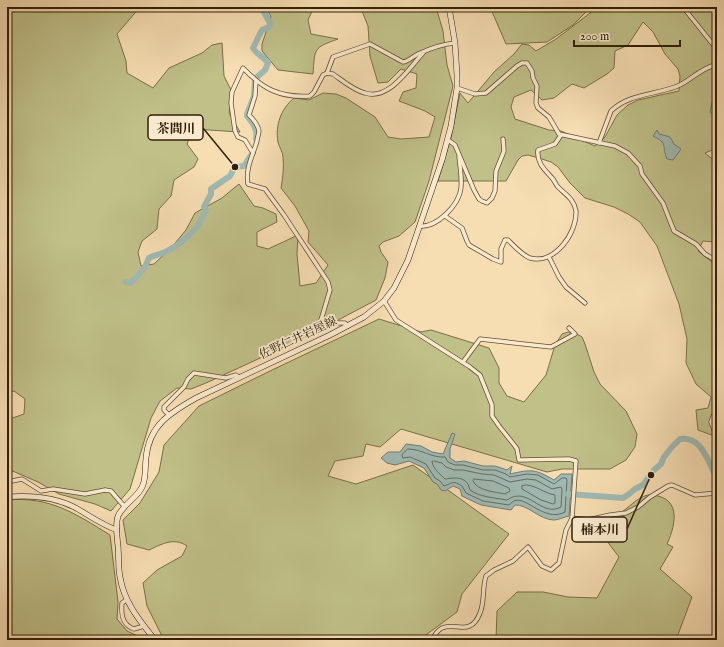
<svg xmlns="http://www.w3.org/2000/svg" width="724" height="647" font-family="'IM FELL English','Noto Serif JP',serif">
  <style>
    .green { fill: #c0c089; stroke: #78704a; fill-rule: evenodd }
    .water { fill: #9fbab4; stroke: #737c70 }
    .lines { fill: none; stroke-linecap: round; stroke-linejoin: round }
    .shore { stroke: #686d5f; stroke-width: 1 }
    .river { stroke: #9fbab4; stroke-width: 6 }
    .minor-casing { stroke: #624f34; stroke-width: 5 }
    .tertiary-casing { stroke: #624f34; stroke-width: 6 }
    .secondary-casing { stroke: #30200a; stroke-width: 6 }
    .minor { stroke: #f9e9cd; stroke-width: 3.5 }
    .tertiary { stroke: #f9e9cd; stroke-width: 4.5 }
    .secondary { stroke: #f9e9cd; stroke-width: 5 }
    .labels { text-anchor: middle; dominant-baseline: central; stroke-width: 3.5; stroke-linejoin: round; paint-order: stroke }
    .street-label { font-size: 12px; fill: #30200a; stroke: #f9e9cd }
    .leader { fill: none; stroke: #30200a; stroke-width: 1.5 }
    .callout-dot { fill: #30200a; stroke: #f9e9cd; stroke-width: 1.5 }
    .callout { fill: #f9e9cd; stroke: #30200a; stroke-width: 1.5 }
    .callout-label { font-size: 13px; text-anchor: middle; font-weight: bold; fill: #30200a }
  </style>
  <rect width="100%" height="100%" fill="#f6ddb2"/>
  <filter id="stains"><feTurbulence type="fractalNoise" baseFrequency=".005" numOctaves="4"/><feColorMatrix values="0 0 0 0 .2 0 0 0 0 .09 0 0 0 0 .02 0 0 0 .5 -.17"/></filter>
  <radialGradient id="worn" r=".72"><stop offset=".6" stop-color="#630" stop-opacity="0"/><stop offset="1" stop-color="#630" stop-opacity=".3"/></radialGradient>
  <g class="green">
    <path d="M7 7H140L117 34 126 61 127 73 153 88 169 68 202 53 212 45 222 43 224 76 232 92 229 113 240 132 193 129 187 144 198 159 194 167 174 180 171 196 159 209 157 229 142 241 138 252 141 266 154 264 171 248 186 230 195 213 222 198 239 184 254 206 263 208 276 214 277 222 257 232V246L268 249 298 235 297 254 300 286 316 283 328 265 308 242 309 231 295 206 281 188C283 177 284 167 283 157 283 152 279 147 278 142 275 125 281 109 294 98L309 100 323 93 336 94 346 98 375 117 388 137 401 139 429 137 435 117 425 111 399 101 403 92 416 88 417 74 401 69 388 82 378 83 370 56 368 26 362 11 350 10 336 7H436L443 31 447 65 453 86 429 181 415 222 399 236 383 242 379 246 381 252 388 262 385 278 376 300 308 336 206 383 191 389 177 388 160 401 151 418 130 489 111 511 95 504 59 494 38 482 8 469 7 462V420L24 414 25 399 14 391 7 393Z"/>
    <path d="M266 7H314L308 20 311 34 338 39C313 48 315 48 313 74L278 70 262 51V44L271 17Z"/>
    <polygon points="490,7 591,7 573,25 547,42 506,44"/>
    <path d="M598 7H717V148L705 153 717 163V242L703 241 698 251 717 266V437L698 430 696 410 708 408 711 397 696 384 686 363 687 339 679 304 657 246 640 222 628 214 614 207 585 198 570 183 558 167 551 162 539 158 528 155 522 156 518 160 506 181H438L451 138 460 93 468 103 494 72 514 54 522 44 529 45 536 51 556 39ZM643 22 653 32 665 54 678 69 680 76 679 91 638 100 628 105 617 115 605 137 595 146 561 131 549 130 515 119 511 107 514 97 531 90 542 100 554 98 572 84 584 88 607 74 614 68 615 51 628 45Z"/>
    <path d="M379 319 421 332 431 330 489 348 499 368V383L507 396 524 402 546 375 555 345 562 334 568 332 577 334 582 337 585 344 594 372 600 384 626 411 637 434 635 447 626 460 610 469H562L547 472 401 429 380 447 366 444 363 456 335 461 328 476 356 484 413 465 509 534 462 594 457 612 419 640H164L147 606 143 583 157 570 182 556 187 546C174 537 162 544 149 550L127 544 123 520 140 503 159 472 164 445 199 406 270 371Z"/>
    <path d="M648 495C681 495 677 522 667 544L673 547 660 569 692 597 676 640H496L497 611 517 592H543L568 597 597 598 619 557 600 532 590 523C599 517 610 519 618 514 630 508 635 498 648 495Z"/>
    <path d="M7 500C50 496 76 514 110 535L118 602 117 619 127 631 146 640H7Z"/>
  </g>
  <g class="water">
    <polygon points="713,98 717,99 717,122 715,117 710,112"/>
    <path d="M657 130 659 134 670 137 674 144 681 149 673 160 667 159C661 145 669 144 653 136Z"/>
    <path d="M452 433 455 434 450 449V458L456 462 464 461 483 466H495L507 470 512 466 510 474C532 469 535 469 554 480L561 474H572L569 516C564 517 558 520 554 520 540 520 527 504 515 505L511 510 481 505 462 496 460 489 453 486 445 491 441 490 437 484 433 482 424 468 409 461 395 465 387 463 381 458 388 452H400L406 444 421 446 432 452 443 454Z"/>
  </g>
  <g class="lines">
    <g class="shore">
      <path d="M408 449C422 449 431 458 445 457L448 462 455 465H463L483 470H495L506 474 510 477 527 474 538 475 554 484 562 478H566L567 480 565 512C544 523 526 495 514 501 512 502 510 504 509 505L483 501 466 493 462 486C452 480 453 483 444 486L440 481 435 478 426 464 410 457 403 458 402 455Z"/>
      <path d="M434 461 442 463 446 467 454 470H463L482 474 494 475 510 482 527 479 536 480 552 489 561 487 562 489 561 507C541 518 528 485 507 500 496 498 479 497 470 490 469 488 469 486 468 484 463 476 452 478 445 479 440 474 434 470 432 462Z"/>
      <path d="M474 479 493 481 509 488 510 491 505 494C496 492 477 491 473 481Z"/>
      <path d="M527 485C537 486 544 493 555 495V503L553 504 541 500 522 489V486Z"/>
    </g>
    <g class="river">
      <path d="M256 139C258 130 253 123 247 116V114L254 96 255 79 265 70 268 63C264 57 256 54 253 48L262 30 269 27 270 23 261 7"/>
      <path d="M126 282 131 283 144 269 149 258C155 255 162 254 167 251 178 246 189 236 197 227 201 221 202 216 206 211L204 207 211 194V189L230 176 235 167 244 166 253 152"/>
      <path d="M568 494 623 498 629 494 635 489 643 485 654 470 661 464 664 457 671 448 680 439C703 436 707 462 717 477"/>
    </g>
    <defs>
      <g id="minor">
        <polyline points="683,7 715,47 716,66"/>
        <path d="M327 73 333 57 370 44 403 62C409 61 412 57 418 54 429 49 442 44 455 43"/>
        <path d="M256 81 255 96 249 115C253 119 258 125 259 131 259 134 257 138 257 141 253 155 245 169 248 184L265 189 284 215 328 282 330 290 321 320 324 323H345L348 326"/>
        <polyline points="457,88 475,94 486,93 517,66 522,63 527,63 532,71 533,78 537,86 536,103 538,108 549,117 559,134 615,146 628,153 640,166 642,174 663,203 674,231 696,244 705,254 717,261"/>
        <polyline points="448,140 455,145 474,190 479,199 482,201 487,203 492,198 495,191 496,171 504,151 503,139"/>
        <path d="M599 143 611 111C629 94 653 95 675 87 690 82 697 70 715 65"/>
        <path d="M253 153 245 140 238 137 235 131 231 103 232 92 243 68C263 89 280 98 310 96L314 92 323 75 327 73 333 74C343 81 353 90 365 93 389 101 409 68 423 53"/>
        <path d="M445 216 462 228 467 241 469 245 493 259 501 262V249L505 240H508C514 246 522 255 530 258 554 265 577 234 576 211 574 199 566 195 558 187 556 185 555 182 553 179 546 171 536 163 538 150L555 144 561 135"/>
        <path d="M419 226C437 228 459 205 461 188 462 178 460 166 459 157"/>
        <polyline points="549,257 559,277 566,287 585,303"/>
        <path d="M384 301 396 320 470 367 480 375 492 405V416L499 426 515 446 517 449 519 460 569 459 576 461 572 518 566 530 559 563 551 570 542 566 528 547 513 561 494 570 486 576C482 588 485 601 480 613 471 637 455 622 442 628 438 630 434 636 432 640"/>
        <polyline points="463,362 480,339 551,347 575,334 569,328"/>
        <polyline points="717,414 713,416 711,422 717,437"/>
        <polyline points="169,415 164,410 164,407 184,387 188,379 194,373 226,378 236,375 239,377"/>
        <polyline points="7,482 22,479 41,491 53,489 85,494 105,490 111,491 124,506"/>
        <polyline points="572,518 588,520 610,515 626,513 638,507 650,497 668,486 672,485 695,495 717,493"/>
        <path d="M126 600 122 603C121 614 122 625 134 629L144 626"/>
        <polyline points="712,640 714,636 717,636"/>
      </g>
      <path id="tertiary" d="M7 497C31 495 55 497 76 508 90 516 102 525 117 530"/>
      <path id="secondary" d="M155 640C139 620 124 602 120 577 118 567 119 556 118 546 117 536 115 525 118 516 124 503 138 498 143 485 146 476 145 467 146 458 149 425 170 413 196 398L330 335 364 317 384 301 394 288 408 260 442 160 451 126 457 88V75L455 43 449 7"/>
    </defs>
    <use href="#minor" class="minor-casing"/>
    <use href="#tertiary" class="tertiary-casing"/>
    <use href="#secondary" class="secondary-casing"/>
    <use href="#minor" class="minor"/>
    <use href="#tertiary" class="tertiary"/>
    <use href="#secondary" class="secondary"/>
  </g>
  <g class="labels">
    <g class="street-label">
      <text transform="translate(298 338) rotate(-25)">佐野仁井岩屋線</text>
    </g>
  </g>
  <path class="leader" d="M235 167L203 128M651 475L627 529"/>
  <g class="callout-dot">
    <circle cx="235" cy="167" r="4"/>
    <circle cx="651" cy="475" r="4"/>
  </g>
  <g class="callout">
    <rect x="148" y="115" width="55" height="25" rx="4"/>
    <rect x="572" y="517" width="55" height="25" rx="4"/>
  </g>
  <g class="callout-label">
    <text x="176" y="133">茶間川</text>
    <text x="600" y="534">楠本川</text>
  </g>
  <rect width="724" height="647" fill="none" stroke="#f6ddb2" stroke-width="24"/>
  <rect x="8" y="8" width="708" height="631" fill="none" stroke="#30200a" stroke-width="2"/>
  <rect x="12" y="12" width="700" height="623" fill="none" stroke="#30200a"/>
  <path d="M574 40v6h106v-6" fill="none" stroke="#30200a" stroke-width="2"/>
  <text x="580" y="40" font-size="12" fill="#30200a" stroke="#f9e9cd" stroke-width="3" paint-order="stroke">200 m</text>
  <rect width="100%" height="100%" filter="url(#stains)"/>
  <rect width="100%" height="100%" fill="url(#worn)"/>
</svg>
